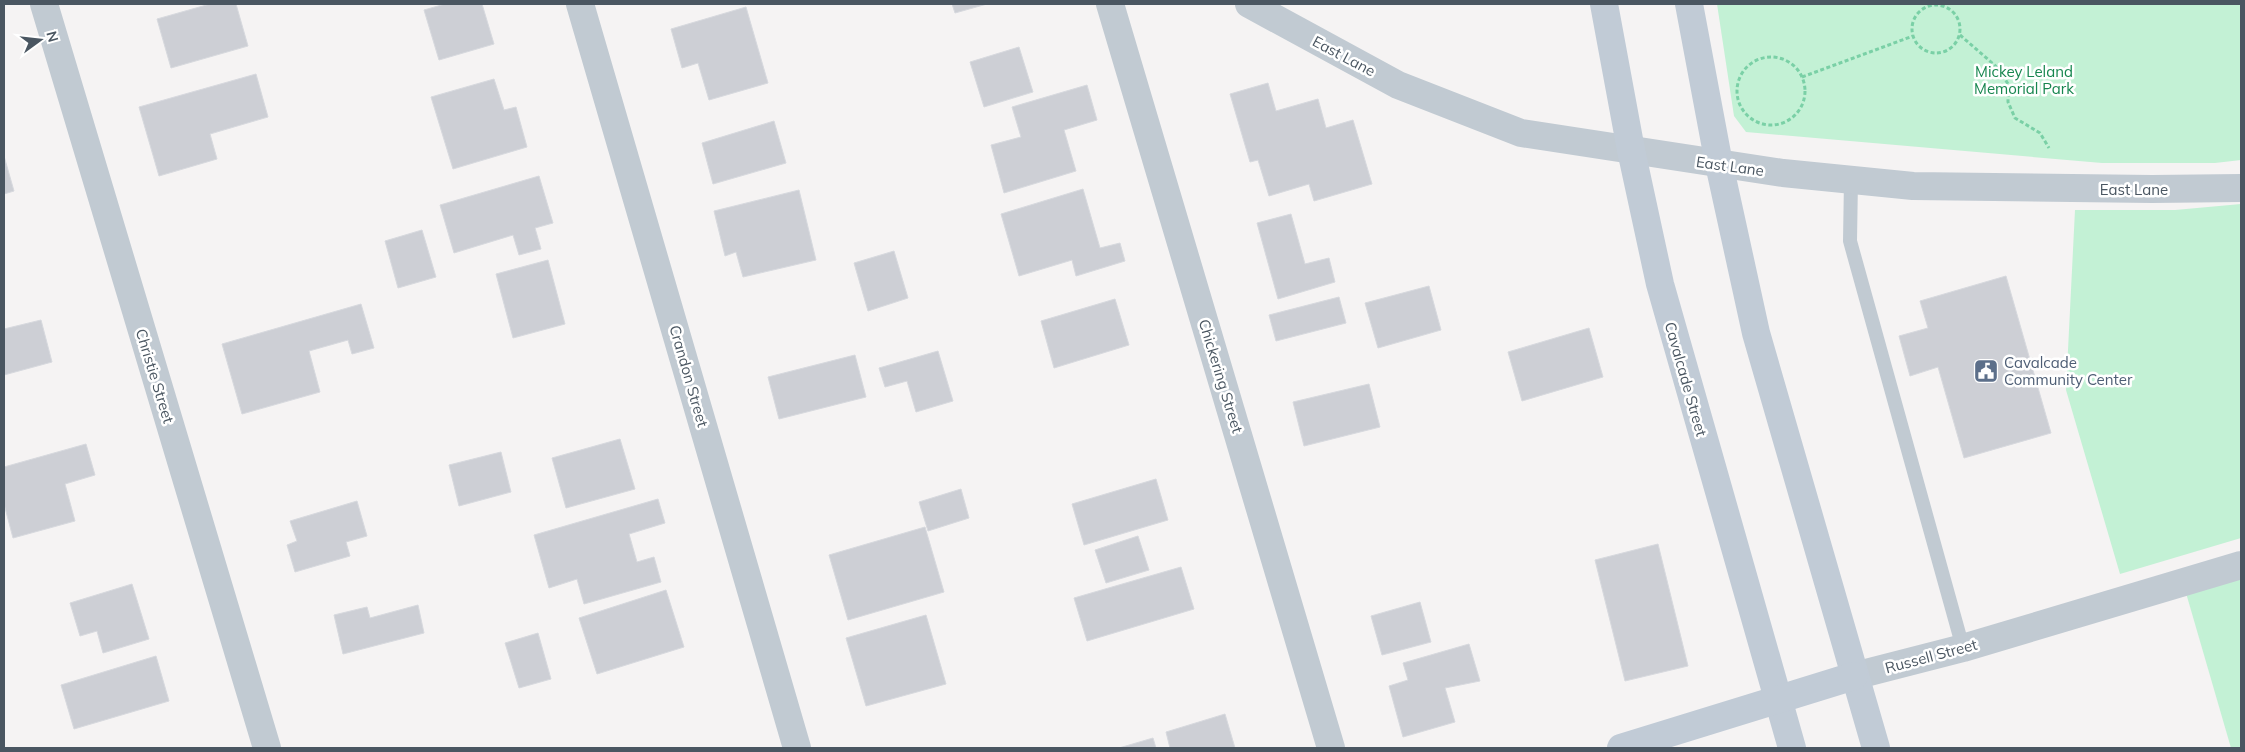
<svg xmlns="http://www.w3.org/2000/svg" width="2245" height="752" font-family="Mulish,sans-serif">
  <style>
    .green { fill: #c3f1d5 }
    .building { fill: #cdcfd5; stroke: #d7d9de }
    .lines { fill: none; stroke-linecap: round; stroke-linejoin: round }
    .path { stroke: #7ad0a6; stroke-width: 3; stroke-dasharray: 4 2.5; stroke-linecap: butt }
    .lane { stroke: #c1cad2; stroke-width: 14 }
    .street { stroke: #c1cad2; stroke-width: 28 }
    .secondary { stroke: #c1cbd6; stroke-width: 28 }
    .labels { text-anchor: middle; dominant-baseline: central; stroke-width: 5; stroke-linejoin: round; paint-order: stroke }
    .street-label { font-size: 15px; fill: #4a5661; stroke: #fff }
    .park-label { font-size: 15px; fill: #17864f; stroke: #fff }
    .service-label { font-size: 15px; fill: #4e5e75; stroke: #fff; text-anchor: start }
  </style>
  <rect width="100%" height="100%" fill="#f5f3f3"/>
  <g class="green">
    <polygon points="1717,4 2241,4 2241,160 2215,163 2102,163 1746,132 1734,116"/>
    <polygon points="2241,204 2241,538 2120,574 2066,390 2075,210 2175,210"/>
    <polygon points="2241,576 2241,748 2231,748 2186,593"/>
  </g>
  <g class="building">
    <polygon points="210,4 236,4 248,46 171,68 157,19"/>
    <polygon points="445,4 482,4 494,44 439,60 424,10"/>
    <polygon points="952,4 987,4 955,13"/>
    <polygon points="746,7 768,83 709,100 698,63 682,68 671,29"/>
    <polygon points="1019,47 1033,92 984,107 970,62"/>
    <polygon points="256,74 268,117 210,134 217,159 159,176 139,107"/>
    <polygon points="494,79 504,110 516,107 527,147 453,169 431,97"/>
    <polygon points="1268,83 1276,111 1318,99 1326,128 1353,120 1372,184 1314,201 1309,184 1269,196 1258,160 1250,162 1230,94"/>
    <polygon points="1087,85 1097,120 1064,130 1076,171 1004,193 991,145 1021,137 1012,107"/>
    <polygon points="774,121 786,163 713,184 702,143"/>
    <polygon points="4,156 14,191 4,194"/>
    <polygon points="539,176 553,223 535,228 541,249 519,255 513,235 454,253 440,205"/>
    <polygon points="1083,189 1100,248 1120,243 1125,261 1076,276 1072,260 1019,276 1001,214"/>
    <polygon points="799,190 816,260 743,277 736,252 725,256 714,211"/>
    <polygon points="1291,214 1305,264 1329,258 1335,282 1278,299 1257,223"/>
    <polygon points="422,230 436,277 398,288 385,241"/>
    <polygon points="894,251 908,298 868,311 854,263"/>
    <polygon points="548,260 565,324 513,338 496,274"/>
    <polygon points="2006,276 2051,433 1964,458 1938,367 1910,376 1899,336 1928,328 1920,301"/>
    <polygon points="1429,286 1441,330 1378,348 1365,303"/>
    <polygon points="1339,297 1346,323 1276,341 1269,315"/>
    <polygon points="1115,299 1129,345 1054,368 1041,321"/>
    <polygon points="361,304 374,348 352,354 348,340 309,351 320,392 242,414 222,344"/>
    <polygon points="41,320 52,362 4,375 4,329"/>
    <polygon points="1589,328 1603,377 1522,401 1508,352"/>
    <polygon points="938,351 953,401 916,412 907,381 885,387 879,368"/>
    <polygon points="855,355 866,397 779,419 768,377"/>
    <polygon points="1369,384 1380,427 1304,446 1293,402"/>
    <polygon points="620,439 635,489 566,508 552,458"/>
    <polygon points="86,444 95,475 65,484 75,521 13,538 4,504 4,467"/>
    <polygon points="501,452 511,492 459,506 449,465"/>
    <polygon points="1156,479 1168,520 1084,545 1072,504"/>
    <polygon points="961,489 969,518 928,531 919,502"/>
    <polygon points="658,499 665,523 629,534 637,562 654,557 661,582 584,604 577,579 549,588 534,535"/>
    <polygon points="357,501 367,536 346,542 350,556 295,572 287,545 297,541 290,521"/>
    <polygon points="925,527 944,592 848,620 829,555"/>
    <polygon points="1138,536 1149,570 1106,583 1095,550"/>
    <polygon points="1658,544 1688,666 1625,681 1595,560"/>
    <polygon points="1181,567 1194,609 1087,641 1074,598"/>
    <polygon points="132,584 149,639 103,653 97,631 80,636 70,603"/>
    <polygon points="666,590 684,647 597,674 579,618"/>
    <polygon points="1420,602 1431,642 1382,655 1371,616"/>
    <polygon points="418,605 424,633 343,654 334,615 367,607 370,618"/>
    <polygon points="926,615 946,684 866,706 846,638"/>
    <polygon points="538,633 551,679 519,688 505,643"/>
    <polygon points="1469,644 1480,681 1445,688 1455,722 1403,737 1389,686 1408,680 1403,663"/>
    <polygon points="156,656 169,701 74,729 61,685"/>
    <polygon points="1225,714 1235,748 1170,748 1166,732"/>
    <polygon points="1153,738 1156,748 1119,748"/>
  </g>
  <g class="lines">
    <g class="path">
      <circle cx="1936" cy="29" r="24"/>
      <polyline points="1960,35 1999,69 2008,84 2008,102 2015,118 2040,133 2049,148"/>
      <circle cx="1771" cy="91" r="34"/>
      <polyline points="1802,77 1913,36"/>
    </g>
    <polyline class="lane" points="1851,180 1850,241 1963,648"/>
    <g class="street">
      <polyline points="44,4 267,748"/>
      <polyline points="580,4 797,748"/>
      <polyline points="1110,4 1331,748"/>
      <polyline points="1249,4 1398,85 1521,133 1783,173 1913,186 2152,189 2241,188"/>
      <polyline points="1854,676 1963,648 2241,565"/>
    </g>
    <g class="secondary">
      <polyline points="1604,4 1631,150 1660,284 1792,748"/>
      <polyline points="1689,4 1719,164 1756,333 1876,748"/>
      <polyline points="1621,748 1854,676"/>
    </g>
  </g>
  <defs>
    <symbol id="civic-square" viewBox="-11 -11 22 22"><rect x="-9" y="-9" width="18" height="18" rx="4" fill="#5c6f8a" stroke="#fff"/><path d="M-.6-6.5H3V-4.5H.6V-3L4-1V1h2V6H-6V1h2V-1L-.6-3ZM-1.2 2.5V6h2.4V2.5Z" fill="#fff"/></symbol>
  </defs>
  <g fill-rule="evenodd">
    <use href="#civic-square" x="1972" y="357" width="28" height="28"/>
  </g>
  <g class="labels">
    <g class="street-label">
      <text transform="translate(1344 56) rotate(28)">East Lane</text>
      <text transform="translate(1730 166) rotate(8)">East Lane</text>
      <text x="2134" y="189">East Lane</text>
      <text transform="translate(155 376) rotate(73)">Christie Street</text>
      <text transform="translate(689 376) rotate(74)">Crandon Street</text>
      <text transform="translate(1221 376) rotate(73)">Chickering Street</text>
      <text transform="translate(1686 379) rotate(74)">Cavalcade Street</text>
      <text transform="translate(1931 656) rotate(-15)">Russell Street</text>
    </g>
    <g class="park-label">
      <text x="2024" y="71">Mickey Leland<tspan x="2024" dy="17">Memorial Park</tspan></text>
    </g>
    <g class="service-label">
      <text x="2004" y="362">Cavalcade<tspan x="2004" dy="17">Community Center</tspan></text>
    </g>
  </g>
  <rect width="2245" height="752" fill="none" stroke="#4a5661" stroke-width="10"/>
  <g transform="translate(40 40) rotate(75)" stroke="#ffffff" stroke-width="4" paint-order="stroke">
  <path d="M0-4L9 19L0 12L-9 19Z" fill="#4a5661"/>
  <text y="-8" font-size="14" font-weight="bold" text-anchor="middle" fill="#4a5661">N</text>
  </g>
</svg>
